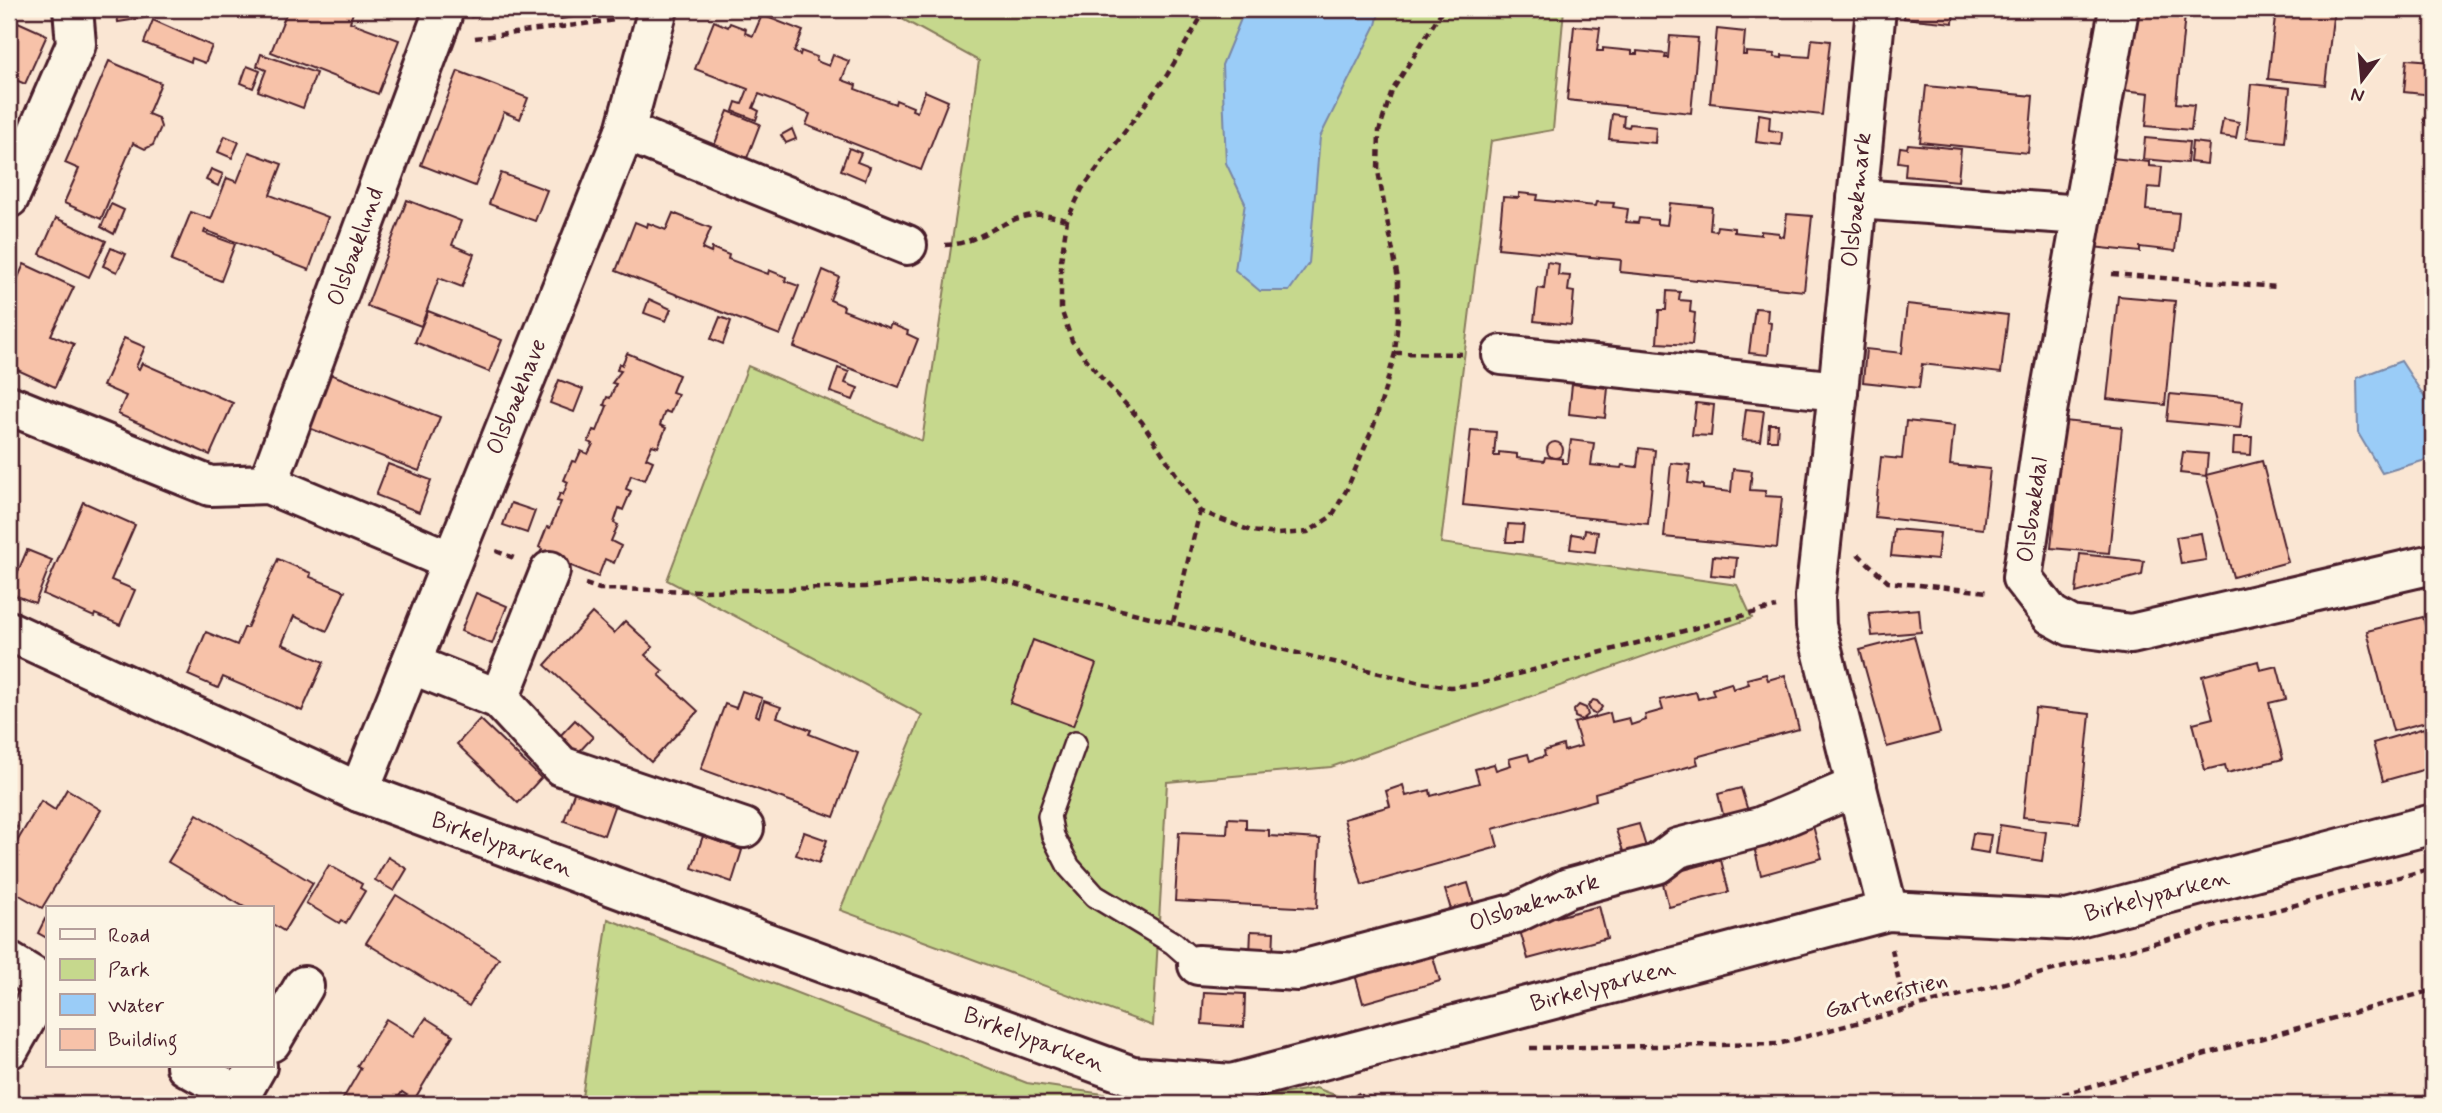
<svg xmlns="http://www.w3.org/2000/svg" width="2442" height="1113" font-family="Mynerve,sans-serif">
  <style>
    .green { fill: #c6d88d; stroke: #887c5c; stroke-width: 2 }
    .water { fill: #9accf7; stroke: #7a87a5; stroke-width: 2 }
    .building { fill: #f7c2a9; stroke: #4a1f2b; stroke-width: 2 }
    .lines { fill: none; stroke-linecap: round; stroke-linejoin: round }
    .service-casing { stroke: #4a1f2b; stroke-width: 26 }
    .minor-casing { stroke: #4a1f2b; stroke-width: 44 }
    .path { stroke: #4a1f2b; stroke-width: 4.5; stroke-dasharray: 7 5; stroke-linecap: butt }
    .service { stroke: #fcf5e5; stroke-width: 21 }
    .minor { stroke: #fcf5e5; stroke-width: 38 }
    .labels { text-anchor: middle; dominant-baseline: central; stroke-width: 6; stroke-linejoin: round; paint-order: stroke }
    .street-label { font-size: 24px; fill: #4a1f2b; stroke: #fcf5e5 }
  </style>
  <rect width="100%" height="100%" fill="#fae6d3"/>
  <filter id="ink" filterUnits="userSpaceOnUse"><feTurbulence type="fractalNoise" baseFrequency=".0143" numOctaves="2"/><feDisplacementMap in="SourceGraphic" scale="14" xChannelSelector="R" yChannelSelector="G"/><feConvolveMatrix kernelMatrix="1 2 1 2 8 2 1 2 1" color-interpolation-filters="sRGB"/></filter>
  <g filter="url(#ink)">
    <g class="green">
      <polygon points="884,9 1564,9 1553,130 1491,141 1441,543 1737,585 1752,618 1331,767 1167,782 1153,1026 840,910 922,715 667,580 748,366 922,441 979,61"/>
      <polygon points="608,919 1027,1083 1173,1104 581,1104"/>
      <polygon points="1316,1088 1359,1104 1222,1104"/>
    </g>
    <g class="water">
      <polygon points="1245,9 1380,9 1376,25 1320,137 1309,263 1289,291 1260,291 1235,270 1245,203 1226,163 1222,65"/>
      <polygon points="2401,361 2433,410 2429,459 2382,473 2358,433 2357,378"/>
    </g>
    <g class="building">
      <polygon points="116,9 176,9 177,13 118,22"/>
      <polygon points="288,9 354,9 350,22 399,40 378,94 271,52"/>
      <polygon points="470,9 529,9 471,17"/>
      <polygon points="558,9 605,9 606,12 560,19"/>
      <polygon points="1905,9 1954,9 1953,23 1904,18"/>
      <polygon points="2131,9 2198,9 2197,16 2185,15 2176,103 2194,105 2191,130 2146,126 2149,93 2123,90"/>
      <polygon points="2276,9 2334,9 2325,85 2268,79"/>
      <polygon points="762,15 803,31 794,52 800,55 801,51 817,57 816,61 829,66 833,55 849,61 842,80 856,85 855,89 895,104 896,100 913,107 912,110 917,112 925,91 948,101 921,170 806,125 810,114 759,94 753,108 759,111 756,120 733,111 736,102 742,104 748,89 695,69 714,21 728,27 730,23 746,29 745,33 753,36"/>
      <polygon points="9,18 47,35 25,84 9,77"/>
      <polygon points="153,20 212,46 205,63 192,58 191,62 144,43"/>
      <polygon points="1574,26 1600,28 1597,51 1603,51 1603,48 1632,51 1632,54 1637,54 1637,51 1666,54 1665,58 1668,58 1670,36 1698,38 1691,113 1567,100"/>
      <polygon points="1717,29 1745,32 1743,55 1746,55 1746,52 1775,54 1774,57 1782,58 1782,55 1810,57 1812,39 1830,41 1822,115 1710,103"/>
      <polygon points="261,54 316,73 303,108 258,91 266,70 257,66"/>
      <polygon points="2407,59 2433,61 2433,95 2404,92"/>
      <polygon points="109,61 161,83 148,114 158,118 161,127 153,145 145,149 133,143 101,219 64,203 79,169 65,163"/>
      <polygon points="247,66 260,71 253,88 241,83"/>
      <polygon points="458,71 528,98 520,119 504,112 475,186 421,165"/>
      <polygon points="2251,84 2290,88 2285,142 2246,138"/>
      <polygon points="1926,86 2033,96 2028,153 1920,142"/>
      <polygon points="728,111 760,124 747,158 714,146"/>
      <polygon points="1612,114 1624,116 1623,126 1629,127 1630,124 1656,127 1655,143 1609,139"/>
      <polygon points="1759,114 1770,116 1769,130 1782,132 1781,145 1756,142"/>
      <polygon points="2223,119 2239,122 2236,138 2220,136"/>
      <polygon points="792,129 796,139 786,143 781,135"/>
      <polygon points="225,136 239,142 232,158 218,152"/>
      <polygon points="2145,138 2189,142 2187,163 2143,159"/>
      <polygon points="2192,142 2209,144 2207,164 2190,162"/>
      <polygon points="1908,144 1961,149 1958,181 1905,176 1906,163 1898,162 1900,147 1907,148"/>
      <polygon points="849,148 861,153 857,162 870,167 865,180 841,170"/>
      <polygon points="249,152 282,164 270,195 328,217 309,270 205,230 204,233 235,244 221,281 171,261 191,212 211,219 227,178 237,182"/>
      <polygon points="2093,156 2149,162 2149,166 2162,167 2160,188 2148,187 2146,210 2179,213 2175,251 2140,247 2140,252 2083,246"/>
      <polygon points="211,169 223,174 218,186 206,180"/>
      <polygon points="501,173 547,190 535,221 489,204"/>
      <polygon points="1519,193 1538,195 1537,200 1595,206 1596,202 1614,203 1613,207 1628,209 1626,222 1638,223 1639,218 1657,220 1657,224 1667,225 1670,203 1712,207 1710,230 1716,231 1717,226 1734,228 1734,232 1761,235 1761,231 1779,233 1779,236 1784,237 1787,214 1812,216 1804,291 1620,272 1621,260 1498,248 1503,197 1519,198"/>
      <polygon points="407,200 461,221 452,245 474,254 462,287 439,278 421,326 367,306"/>
      <polygon points="111,204 124,210 114,234 101,227"/>
      <polygon points="673,213 711,228 702,249 711,253 712,248 729,255 728,259 768,274 769,270 786,277 785,281 799,286 780,335 616,271 635,222 647,227 648,223 666,230"/>
      <polygon points="56,218 106,241 89,277 40,254"/>
      <polygon points="111,248 126,254 117,272 103,266"/>
      <polygon points="1547,262 1559,264 1558,275 1570,276 1568,291 1574,292 1571,325 1534,321 1538,288 1544,289"/>
      <polygon points="24,264 74,287 51,335 74,344 55,387 9,366 9,298"/>
      <polygon points="823,270 839,277 830,300 844,306 843,310 889,328 891,324 908,331 907,334 918,339 899,387 794,347"/>
      <polygon points="1667,291 1680,292 1679,300 1691,301 1690,312 1695,313 1692,345 1657,343 1659,310 1666,310"/>
      <polygon points="2118,296 2175,301 2165,405 2107,399"/>
      <polygon points="649,299 671,309 666,321 644,313"/>
      <polygon points="1907,304 2008,315 2001,373 1922,364 1919,388 1863,382 1866,349 1902,353"/>
      <polygon points="1755,308 1768,309 1767,322 1771,323 1768,355 1749,353"/>
      <polygon points="428,311 502,340 489,372 415,342"/>
      <polygon points="720,317 731,321 723,344 711,339"/>
      <polygon points="124,338 145,347 136,367 139,369 142,363 233,403 210,455 118,414 126,396 103,386"/>
      <polygon points="627,353 679,375 672,392 678,394 670,413 665,411 660,425 666,428 658,447 652,445 646,458 653,461 645,480 631,475 626,489 631,491 623,510 619,508 614,523 618,525 611,541 621,546 614,563 605,559 598,577 540,553 542,549 539,547 547,527 550,528 561,502 557,501 560,493 563,495 568,482 564,480 572,461 576,462 581,451 588,454 593,444 588,442 593,430 597,431 607,406 604,405 607,397 610,398 616,384 612,383 621,371 617,370 619,363 622,365"/>
      <polygon points="838,368 849,372 845,383 858,388 853,400 830,392"/>
      <polygon points="330,374 440,417 419,471 309,428"/>
      <polygon points="559,380 583,389 574,412 550,403"/>
      <polygon points="1572,384 1608,388 1605,418 1569,414"/>
      <polygon points="2170,394 2243,401 2240,428 2167,421"/>
      <polygon points="1696,403 1714,405 1711,436 1692,435"/>
      <polygon points="1746,409 1764,411 1760,441 1742,440"/>
      <polygon points="1906,421 1954,426 1950,465 1990,469 1983,529 1875,517 1881,457 1902,459"/>
      <polygon points="2064,421 2122,427 2109,553 2051,548"/>
      <polygon points="1769,424 1778,424 1777,440 1768,440"/>
      <polygon points="1471,430 1496,432 1494,456 1499,456 1499,452 1517,454 1517,458 1544,461 1545,457 1562,459 1562,463 1568,463 1571,440 1594,443 1591,465 1621,468 1622,465 1637,467 1639,448 1655,450 1648,524 1463,505"/>
      <polygon points="2234,437 2252,437 2251,455 2233,454"/>
      <circle cx="1555" cy="450" r="8"/>
      <polygon points="2183,452 2208,454 2206,476 2180,473"/>
      <polygon points="2262,461 2288,562 2233,577 2206,475"/>
      <polygon points="1671,463 1690,465 1688,483 1703,485 1703,489 1731,492 1733,469 1752,471 1750,490 1766,491 1765,496 1782,497 1777,548 1664,537"/>
      <polygon points="388,464 431,480 419,512 376,495"/>
      <polygon points="83,502 135,525 111,580 135,590 120,625 95,614 94,617 43,594"/>
      <polygon points="511,503 535,511 527,533 503,525"/>
      <polygon points="1508,524 1524,525 1522,542 1506,542"/>
      <polygon points="1894,529 1940,533 1937,560 1891,556"/>
      <polygon points="1585,530 1598,532 1595,552 1570,549 1572,534 1584,536"/>
      <polygon points="2201,533 2206,560 2181,564 2176,537"/>
      <polygon points="27,550 52,560 35,603 9,593"/>
      <polygon points="2080,554 2144,561 2142,575 2076,593"/>
      <polygon points="1713,556 1737,558 1735,577 1711,575"/>
      <polygon points="278,559 311,573 310,577 345,591 327,631 294,616 282,644 324,662 302,711 223,677 218,688 188,675 206,632 237,645 244,628 247,628"/>
      <polygon points="476,593 507,606 492,644 461,631"/>
      <polygon points="1919,609 1921,632 1872,636 1869,613"/>
      <polygon points="592,613 614,633 625,621 653,647 645,655 663,671 659,675 698,711 651,762 545,665"/>
      <polygon points="2423,617 2425,625 2433,623 2433,640 2429,641 2433,658 2433,720 2393,731 2367,631"/>
      <polygon points="1914,636 1940,733 1887,747 1860,650"/>
      <polygon points="1033,640 1096,664 1073,726 1010,703"/>
      <polygon points="2258,661 2260,670 2277,666 2286,699 2269,703 2283,759 2227,773 2225,765 2205,770 2193,723 2213,718 2202,676"/>
      <polygon points="1766,674 1768,680 1785,675 1799,729 1696,757 1698,764 1595,793 1596,800 1493,829 1498,847 1362,885 1344,819 1390,806 1386,791 1403,785 1406,796 1430,790 1431,796 1479,783 1475,769 1494,764 1496,770 1511,765 1509,759 1528,754 1530,761 1545,756 1544,751 1563,745 1564,751 1581,746 1574,723 1610,713 1612,722 1629,718 1631,725 1646,720 1645,715 1663,710 1660,700 1696,692 1698,699 1714,695 1712,689 1731,683 1733,689 1749,684 1747,679"/>
      <polygon points="742,691 762,698 756,715 759,717 764,701 781,707 777,717 811,730 809,734 858,753 834,817 701,769 725,704 736,708"/>
      <polygon points="1593,700 1597,701 1602,707 1600,710 1595,714 1592,713 1588,706"/>
      <polygon points="1579,705 1586,708 1588,715 1582,720 1575,717 1574,710"/>
      <polygon points="2035,708 2090,714 2079,823 2023,817"/>
      <polygon points="480,719 541,778 518,803 457,744"/>
      <polygon points="575,720 593,737 576,755 558,738"/>
      <polygon points="2424,728 2433,767 2383,781 2373,743"/>
      <polygon points="1741,788 1748,811 1724,818 1718,794"/>
      <polygon points="67,789 101,810 42,908 9,889 9,855 41,801 55,810"/>
      <polygon points="575,790 615,804 604,835 564,821"/>
      <polygon points="197,814 313,883 284,931 271,923 271,908 246,908 168,862"/>
      <polygon points="1228,818 1246,819 1246,829 1269,830 1269,836 1320,839 1317,908 1175,901 1179,832 1227,834"/>
      <polygon points="9,823 17,827 9,840"/>
      <polygon points="1639,824 1646,847 1624,854 1616,830"/>
      <polygon points="2000,825 2046,832 2042,861 1996,854"/>
      <polygon points="1813,826 1822,858 1761,875 1753,843"/>
      <polygon points="804,832 827,840 819,863 796,855"/>
      <polygon points="1973,833 1991,835 1988,853 1970,850"/>
      <polygon points="703,836 742,850 732,882 692,868"/>
      <polygon points="388,857 407,869 394,891 375,880"/>
      <polygon points="1721,860 1729,892 1669,907 1661,876"/>
      <polygon points="329,865 362,884 360,888 365,891 346,923 341,920 339,923 306,903"/>
      <polygon points="1468,883 1475,907 1452,913 1445,890"/>
      <polygon points="396,895 499,958 469,1006 366,943"/>
      <polygon points="1599,906 1607,938 1528,959 1519,927"/>
      <polygon points="45,919 47,921 47,938 38,933"/>
      <polygon points="1251,931 1274,932 1273,956 1250,955"/>
      <polygon points="1431,950 1440,981 1363,1003 1354,971"/>
      <polygon points="1204,992 1245,994 1244,1027 1202,1024"/>
      <polygon points="426,1018 453,1035 414,1100 402,1092 394,1104 340,1104 361,1068 357,1066 386,1019 414,1036"/>
    </g>
    <g class="lines">
      <defs>
        <polyline id="service" points="1075,743 1049,816 1053,836 1069,867 1095,896 1173,943 1198,965"/>
        <g id="minor">
          <polyline points="1876,9 1838,391 1815,597 1816,626 1888,911"/>
          <polyline points="2119,9 2046,417 2022,578 2051,615 2071,626 2131,634 2433,564"/>
          <polyline points="625,131 907,245"/>
          <polyline points="9,198 76,44 73,9"/>
          <polyline points="1857,199 2082,215"/>
          <polyline points="1502,355 1838,391"/>
          <polyline points="9,405 210,486 268,484 451,561"/>
          <polyline points="268,484 442,16 441,9"/>
          <polyline points="550,571 499,699 561,766 744,828"/>
          <polyline points="9,631 359,792 634,894 1132,1076 1231,1084 1888,911 2067,920 2433,824"/>
          <polyline points="411,664 499,699"/>
          <polyline points="359,792 625,131 658,9"/>
          <polyline points="9,962 47,985"/>
          <polyline points="1198,965 1298,971 1516,913 1568,888 1657,864 1678,848 1760,827 1857,786"/>
          <polyline points="271,1042 304,986"/>
          <polyline points="9,1049 46,984"/>
          <polyline points="186,1066 240,1096 257,1066"/>
        </g>
      </defs>
      <use href="#service" class="service-casing"/>
      <use href="#minor" class="minor-casing"/>
      <g class="path">
        <polyline points="1206,9 1167,75 1082,189 1067,220 1061,261 1061,309 1072,341 1098,374 1142,422 1200,511 1251,531 1277,534 1308,532 1332,516 1347,489 1374,425 1384,393 1395,353 1398,318 1398,279 1378,171 1379,131 1392,91 1443,9"/>
        <polyline points="475,38 615,20"/>
        <polyline points="2423,121 2433,118"/>
        <path d="M945 245C977 245 1002 218 1034 215 1045 214 1057 218 1067 220"/>
        <polyline points="2112,274 2277,287"/>
        <polyline points="1395,353 1466,354"/>
        <polyline points="496,551 514,558"/>
        <polyline points="1858,554 1888,582 1988,592"/>
        <polyline points="585,584 600,589 705,591 864,587 982,576 1416,682 1450,687 1479,684 1776,607"/>
        <polyline points="1173,622 1200,511"/>
        <polyline points="1892,949 1905,1010"/>
        <polyline points="1530,1048 1778,1044 2433,868"/>
        <polyline points="1356,1095 1398,1104"/>
        <polyline points="1344,1104 1361,1093"/>
        <polyline points="2028,1104 2433,990"/>
      </g>
      <use href="#service" class="service"/>
      <use href="#minor" class="minor"/>
    </g>
  </g>
  <g class="labels">
    <g class="street-label">
      <text transform="translate(1857 200) rotate(-84)">Olsbækmark</text>
      <text transform="translate(356 247) rotate(-70)">Olsbæklund</text>
      <text transform="translate(517 397) rotate(-68)">Olsbækhave</text>
      <text transform="translate(2033 510) rotate(-82)">Olsbækdal</text>
      <text transform="translate(502 845) rotate(20)">Birkelyparken</text>
      <text transform="translate(2157 896) rotate(-15)">Birkelyparken</text>
      <text transform="translate(1534 903) rotate(-19)">Olsbækmark</text>
      <text transform="translate(1603 986) rotate(-15)">Birkelyparken</text>
      <text transform="translate(1886 996) rotate(-15)">Gartnerstien</text>
      <text transform="translate(1034 1040) rotate(20)">Birkelyparken</text>
    </g>
  </g>
  <rect width="2442" height="1113" fill="none" stroke="#fcf5e5" stroke-width="35"/>
  <rect x="18" y="18" width="2407" height="1078" fill="none" stroke="#4a1f2b" stroke-width="2.5" filter="url(#ink)"/>
  <rect x="46" y="906" width="228" height="161" fill="#fcf5e5" stroke="#b59f9b" stroke-width="2"/>
  <rect x="60" y="929" width="35" height="10" fill="#fcf5e5" stroke="#b59f9b" stroke-width="2"/>
  <text x="108" y="942" font-size="21" fill="#4a1f2b">Road</text>
  <rect x="60" y="959" width="35" height="21" fill="#c6d88d" stroke="#b59f9b" stroke-width="2"/>
  <text x="108" y="976" font-size="21" fill="#4a1f2b">Park</text>
  <rect x="60" y="994" width="35" height="21" fill="#9accf7" stroke="#b59f9b" stroke-width="2"/>
  <text x="108" y="1012" font-size="21" fill="#4a1f2b">Water</text>
  <rect x="60" y="1029" width="35" height="21" fill="#f7c2a9" stroke="#b59f9b" stroke-width="2"/>
  <text x="108" y="1046" font-size="21" fill="#4a1f2b">Building</text>
  <g transform="translate(2362 80) rotate(196)" stroke="#fcf5e5" stroke-width="5" paint-order="stroke">
  <path d="M0-5L12 26L0 18L-12 26Z" fill="#4a1f2b"/>
  <text y="-10" font-size="19" font-weight="bold" text-anchor="middle" fill="#4a1f2b">N</text>
  </g>
</svg>
